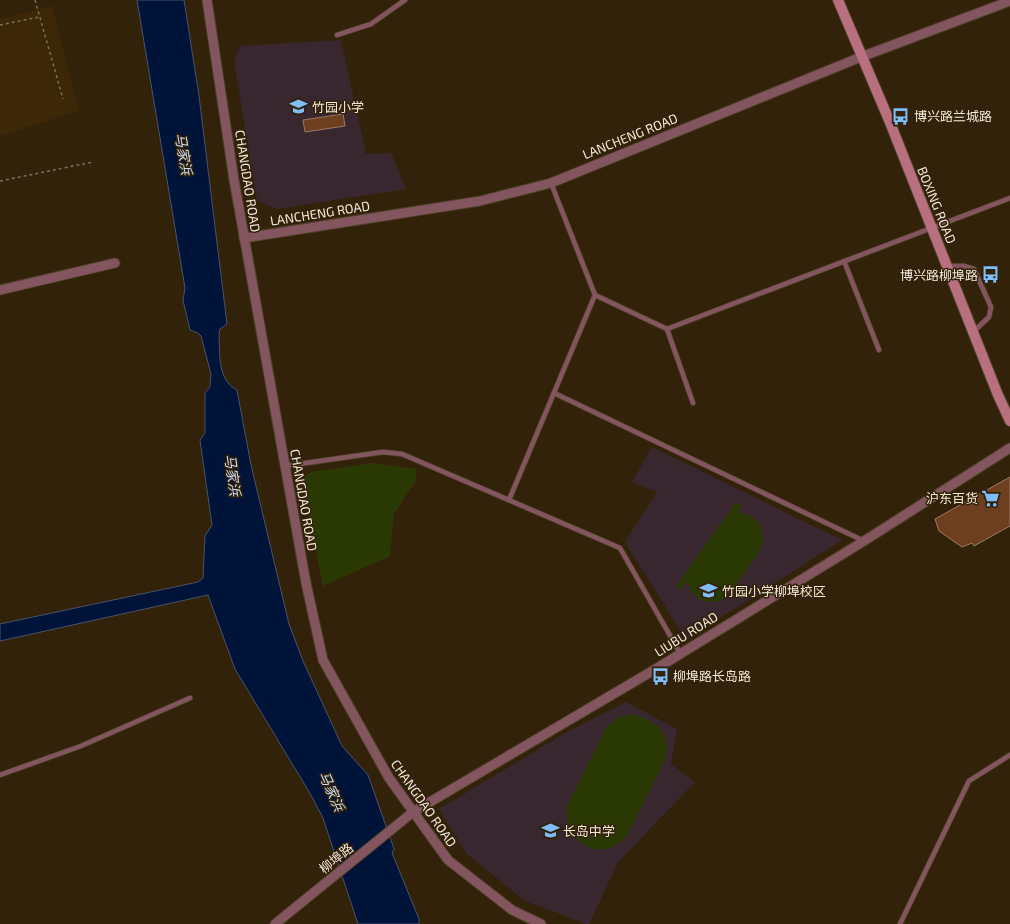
<svg xmlns="http://www.w3.org/2000/svg" width="1010" height="924" font-family="'Exo 2','Noto Sans SC',sans-serif">
  <style>
    .built { fill: #3c2707 }
    .education { fill: #392730 }
    .green { fill: #2a3904 }
    .water { fill: #001338; stroke: #495368 }
    .building { fill: #6d3f1e; stroke: #977a68 }
    .lines { fill: none; stroke-linecap: round; stroke-linejoin: round }
    .lane-casing { stroke: #4e3e27; stroke-width: 6 }
    .street-casing { stroke: #4e3e27; stroke-width: 11 }
    .secondary-casing { stroke: #4e3e27; stroke-width: 12 }
    .path { stroke: #7d6e5a; stroke-width: 1.5; stroke-dasharray: 3 3; stroke-linecap: butt }
    .lane { stroke: #83555e; stroke-width: 4.5 }
    .street { stroke: #83555e; stroke-width: 9 }
    .secondary { stroke: #b86f7e; stroke-width: 10 }
    .labels { text-anchor: middle; dominant-baseline: central; stroke-width: 3; stroke-linejoin: round; paint-order: stroke }
    .poi-label { font-size: 13px; fill: #f3e8d9; stroke: #33220a; text-anchor: start }
    .street-label { font-size: 13px; fill: #f3e8d9; stroke: #33220a }
    .water-label { font-size: 14px; font-style: italic; fill: #c9ddf9; stroke: #33220a }
  </style>
  <rect width="100%" height="100%" fill="#33220a"/>
  <polygon class="built" points="52,6 79,111 0,136 0,19"/>
  <g class="education">
    <polygon points="341,40 366,154 391,153 406,189 276,209 257,200 234,61 240,46"/>
    <polygon points="652,447 842,540 686,640 625,542 657,492 632,482"/>
    <polygon points="626,702 677,729 671,764 695,782 618,862 589,924 587,924 525,901 466,853 439,809 567,732"/>
  </g>
  <g class="green">
    <polygon points="372,463 417,469 416,480 394,514 390,556 323,586 301,479 311,472"/>
    <path d="M736 502 742 506 737 513C760 513 767 531 760 551L730 593 721 601 711 602 699 599 690 591 687 581 681 590 676 586Z"/>
    <path d="M630 714C655 717 672 735 665 760L627 836C602 865 562 843 567 806L607 726 617 718Z"/>
  </g>
  <path class="water" d="M137 0H184L199 96 227 324 220 329 219 334C220 353 217 380 237 390L251 465 289 624 303 661 342 746 368 775 394 849 392 853 419 919V924H358L323 818 311 795 235 669 208 595 0 641V624L198 582 203 578 205 536 212 525 200 440 205 433V393L210 387 211 374 201 336 198 333 190 330 183 300 185 288Z"/>
  <g class="building">
    <polygon points="343,114 345,126 305,132 303,120"/>
    <polygon points="1010,477 1010,526 974,546 972,543 962,547 939,531 935,519"/>
  </g>
  <g class="lines">
    <defs>
      <g id="lane">
        <polyline points="337,35 371,24 405,0"/>
        <polyline points="844,261 879,350"/>
        <polyline points="948,266 964,266 974,269 991,307 989,317 973,332"/>
        <polyline points="595,295 667,329 1010,198"/>
        <polyline points="667,329 693,403"/>
        <polyline points="554,393 864,541"/>
        <polyline points="285,466 383,452 402,454 620,548 680,653"/>
        <polyline points="509,500 595,295 551,183"/>
        <polyline points="0,775 81,746 190,698"/>
        <polyline points="900,924 969,781 1010,755"/>
      </g>
      <g id="street">
        <polyline points="207,0 234,180 306,583 323,660 389,778 448,860 512,910 541,924"/>
        <polyline points="244,238 480,201 551,183 861,57 1010,1"/>
        <polyline points="0,290 115,263"/>
        <polyline points="275,924 413,812 654,670 864,541 1010,448"/>
      </g>
      <polyline id="secondary" points="838,0 889,120 998,395 1010,421"/>
    </defs>
    <use href="#lane" class="lane-casing"/>
    <use href="#street" class="street-casing"/>
    <use href="#secondary" class="secondary-casing"/>
    <g class="path">
      <polyline points="35,0 63,99"/>
      <polyline points="0,25 39,17"/>
      <polyline points="0,181 93,162"/>
    </g>
    <use href="#lane" class="lane"/>
    <use href="#street" class="street"/>
    <use href="#secondary" class="secondary"/>
  </g>
  <defs>
    <symbol id="school-bare" viewBox="-9 -9 18 18"><path d="M0-5L7-2L0 1L-7-2ZM-4 1L0 2.5L4 1V4Q0 6-4 4Z" fill="#7ebdf9" stroke="#33220a" stroke-width="2.5" paint-order="stroke"/></symbol>
    <symbol id="bus-bare" viewBox="-9 -9 18 18"><path d="M-5-6H5V4H4V6H2V4H-2V6H-4V4H-5ZM-3.5-4V0h7V-4ZM-3.5 1.2v1.5H-2V1.2ZM2 1.2v1.5H3.5V1.2Z" fill="#7ebdf9" stroke="#33220a" stroke-width="2.5" paint-order="stroke"/></symbol>
    <symbol id="supermarket-bare" viewBox="-9 -9 18 18"><path d="M-6-5.5h2.5l.6 2H6L4.5 2H-2.5L-4.4-4H-6ZM-1.5 3.2a1.3 1.3 0 1 0 .1 0ZM3 3.2a1.3 1.3 0 1 0 .1 0Z" fill="#7ebdf9" stroke="#33220a" stroke-width="2.5" paint-order="stroke"/></symbol>
  </defs>
  <g fill-rule="evenodd">
    <use href="#school-bare" x="286" y="94" width="25" height="25"/>
    <use href="#bus-bare" x="888" y="104" width="25" height="25"/>
    <use href="#bus-bare" x="978" y="262" width="25" height="25"/>
    <use href="#supermarket-bare" x="978" y="486" width="25" height="25"/>
    <use href="#school-bare" x="696" y="578" width="25" height="25"/>
    <use href="#bus-bare" x="648" y="664" width="25" height="25"/>
    <use href="#school-bare" x="538" y="818" width="25" height="25"/>
  </g>
  <g class="labels">
    <g class="poi-label">
      <text x="312" y="107">竹园小学</text>
      <text x="914" y="116">博兴路兰城路</text>
      <text x="978" y="275" text-anchor="end">博兴路柳埠路</text>
      <text x="978" y="498" text-anchor="end">沪东百货</text>
      <text x="722" y="591">竹园小学柳埠校区</text>
      <text x="673" y="676">柳埠路长岛路</text>
      <text x="563" y="831">长岛中学</text>
    </g>
    <g class="street-label">
      <text transform="translate(630 136) rotate(-22)">LANCHENG ROAD</text>
      <text transform="translate(248 181) rotate(81)">CHANGDAO ROAD</text>
      <text transform="translate(937 205) rotate(68)">BOXING ROAD</text>
      <text transform="translate(320 213) rotate(-9)">LANCHENG ROAD</text>
      <text transform="translate(304 500) rotate(80)">CHANGDAO ROAD</text>
      <text transform="translate(686 634) rotate(-32)">LIUBU ROAD</text>
      <text transform="translate(424 803) rotate(55)">CHANGDAO ROAD</text>
      <text transform="translate(336 858) rotate(-39)">柳埠路</text>
    </g>
    <g class="water-label">
      <text transform="translate(184 154) rotate(81)">马家浜</text>
      <text transform="translate(233 475) rotate(82)">马家浜</text>
      <text transform="translate(332 791) rotate(66)">马家浜</text>
    </g>
  </g>
</svg>
